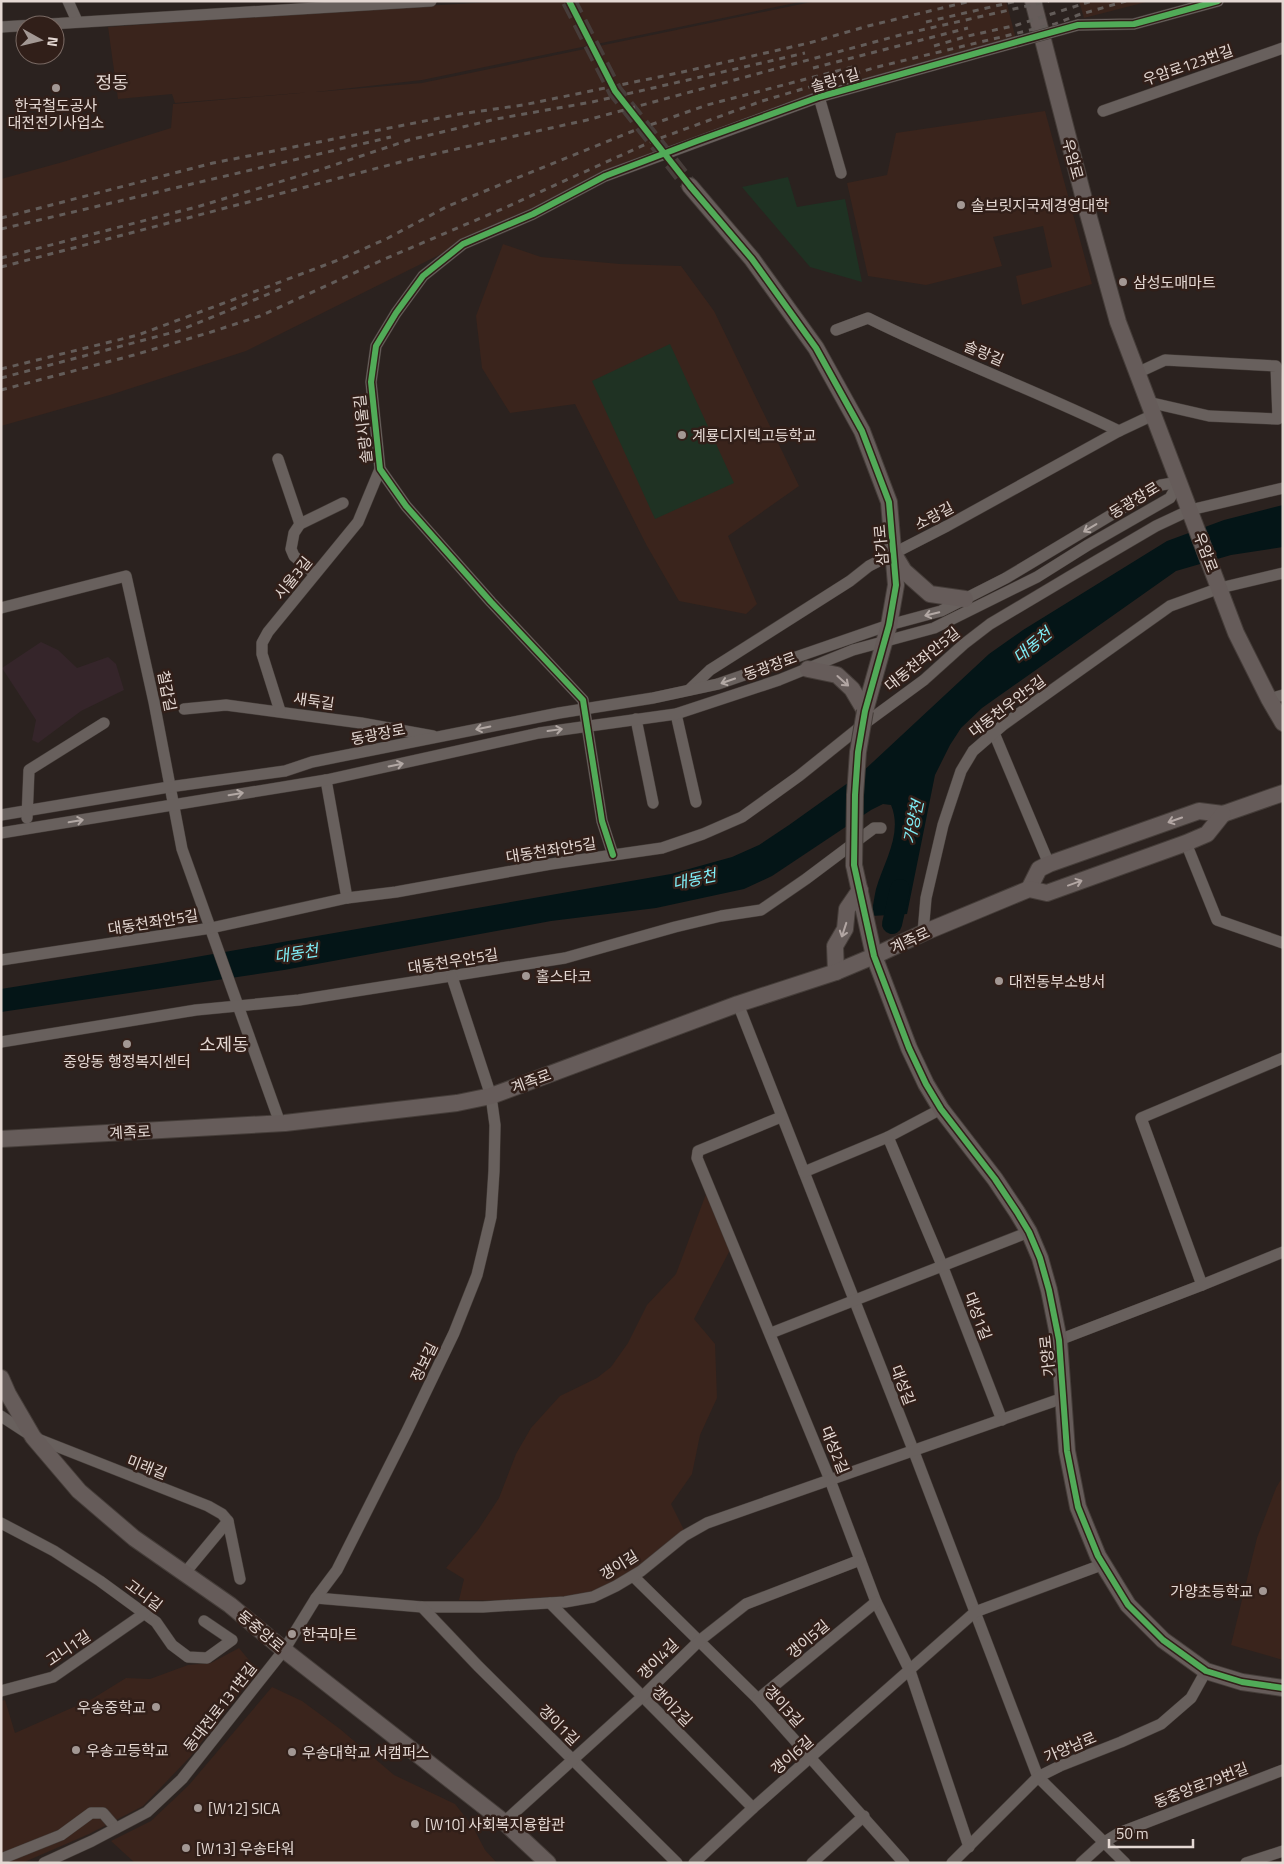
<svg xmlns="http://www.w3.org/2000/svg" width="1284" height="1864" font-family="'Titillium Web','Noto Sans KR',sans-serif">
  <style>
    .industrial { fill: #35252a }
    .built { fill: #3a241c }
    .green { fill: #1f3223 }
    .water { fill: #041517 }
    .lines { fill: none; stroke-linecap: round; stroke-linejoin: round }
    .river { stroke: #041517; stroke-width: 20 }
    .secondary-tunnel { stroke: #473d3a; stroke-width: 16; stroke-dasharray: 16 8; stroke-linecap: butt }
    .street-casing { stroke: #453d39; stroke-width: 12 }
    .secondary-casing { stroke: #453d39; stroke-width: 18 }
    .street { stroke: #68605d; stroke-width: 11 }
    .secondary { stroke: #665c5a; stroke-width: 16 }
    .rail { stroke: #635c59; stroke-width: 3; stroke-dasharray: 6 6; stroke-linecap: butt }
    .street-bridge-casing { stroke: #453d39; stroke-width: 12; stroke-linecap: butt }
    .secondary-bridge-casing { stroke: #453d39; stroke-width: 18; stroke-linecap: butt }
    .street-bridge { stroke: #68605d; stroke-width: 11 }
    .secondary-bridge { stroke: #665c5a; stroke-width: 16 }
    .cycleway-casing { stroke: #311f19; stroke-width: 9 }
    .cycleway { stroke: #51ab58; stroke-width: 6 }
    .oneway { stroke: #b2a8a4 }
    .oneway2 { stroke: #b2a6a3 }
    .poi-dot { fill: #a39894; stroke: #311f19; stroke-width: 2 }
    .labels { text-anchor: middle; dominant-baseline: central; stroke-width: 5; stroke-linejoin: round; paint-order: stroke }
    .street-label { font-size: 15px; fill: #e4d8d3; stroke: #311f19 }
    .poi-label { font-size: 15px; fill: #e4d8d3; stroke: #311f19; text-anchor: start }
    .water-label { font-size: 16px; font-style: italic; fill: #7feef7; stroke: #311f19 }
    .quarter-label { font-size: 18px; fill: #e4d8d3; stroke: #311f19 }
  </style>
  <rect width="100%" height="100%" fill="#2b221f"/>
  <polygon class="industrial" points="41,642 58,650 77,668 108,657 116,664 124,690 81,711 38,743 32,740 36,720 2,668"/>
  <g class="built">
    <polygon points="511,1 805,1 422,80 316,92 422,83 816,1 1006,1 1016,39 620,165 246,351 110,395 1,426 1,179 63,162 171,128 173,104 312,92 175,103 172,94 118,99 108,27 336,11"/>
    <polygon points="1079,1 1150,1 1084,18"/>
    <polygon points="1045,111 1092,284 1022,305 1016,276 1052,267 1043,226 993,237 1002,266 926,285 868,276 847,183 887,175 896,133"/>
    <polygon points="503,244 541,257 620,264 681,266 714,311 799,486 728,536 757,604 746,614 679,601 647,546 575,404 510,413 482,368 476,316"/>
    <polygon points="706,1194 730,1250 694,1319 715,1344 717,1398 700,1435 692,1474 671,1504 685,1532 630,1572 590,1594 537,1601 459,1600 464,1579 446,1568 478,1530 499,1498 516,1454 531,1428 560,1396 597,1378 611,1367 628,1343 647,1305 676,1274"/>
    <polygon points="1283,1476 1283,1660 1231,1645 1257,1538 1276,1488"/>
    <polygon points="239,1648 257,1670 190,1757 143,1806 89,1834 22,1863 1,1863 1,1701 5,1700 15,1733 92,1699 126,1678 150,1679 188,1665 211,1663"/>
    <polygon points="272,1687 302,1701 340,1729 394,1775 455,1804 473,1827 485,1850 497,1863 135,1863 111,1841 151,1821 189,1785"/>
  </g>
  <g class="green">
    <polygon points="788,177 797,207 845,199 862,282 810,267 742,187"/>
    <polygon points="670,344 734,483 655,519 592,381"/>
  </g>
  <path class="water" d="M1283 505V547L1231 555 1176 571 982 708 961 728 950 745 935 775 907 914 871 916C873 907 874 898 876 889 884 862 903 833 891 805L883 804 871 810 772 876 744 889 656 908 551 921 284 970 1 1012V989L162 963 671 874 732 857 759 845 789 825 859 775 989 654 1023 630 1167 541 1224 520Z"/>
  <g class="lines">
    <polyline class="river" points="892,924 900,889"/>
    <polyline class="secondary-tunnel" points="569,1 615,91 690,186"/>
    <defs>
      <g id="street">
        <polyline points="68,1 77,21"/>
        <polyline points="1078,25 1134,24 1218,1"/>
        <polyline points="1,27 431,1"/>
        <polyline points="819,97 841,173"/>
        <polyline points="1103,111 1283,48"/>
        <path d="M836 330 868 318C950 359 1037 391 1119 431"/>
        <polyline points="1137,373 1165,360 1276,366 1278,419 1209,416 1148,402"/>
        <polyline points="278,459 300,524"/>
        <polyline points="315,574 294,556 291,549 294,533 300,524 343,503"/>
        <polyline points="1,608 126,576 154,702 182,849 280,1123"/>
        <polyline points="689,690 710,670 850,581 869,566 947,526 1119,431 1153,415"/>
        <polyline points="1269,699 1283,695"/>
        <polyline points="184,709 226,705 361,723 433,736"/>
        <polyline points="280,711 262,654 262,643 268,632 358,522 380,469"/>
        <polyline points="676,714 696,802"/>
        <polyline points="636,719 653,803"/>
        <polyline points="994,733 1049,864"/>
        <polyline points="326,780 347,898"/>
        <polyline points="1,815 169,787 285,771 312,762 559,713 653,698 718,684 889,625 941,611 1006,578 1161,485 1179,482"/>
        <polyline points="27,818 29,770 104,723"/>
        <polyline points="1,833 326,780 539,733 676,714 779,680 853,650 934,628 1037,577 1088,545 1170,498 1179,482"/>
        <polyline points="1186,843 1217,920 1283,943"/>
        <polyline points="613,855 602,821 583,700 491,602 406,506 380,469 371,382 376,346 396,313 423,276 463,244 533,214 605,176 819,97 1020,41"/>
        <polyline points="923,933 926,898 943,825 961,771 973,751 1003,725 1170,606 1220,588 1283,573"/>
        <polyline points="1,960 211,928 347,898 396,892 551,864 662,848 703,834 742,817 799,776 860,727 924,680 964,644 990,624 1069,577 1156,526 1190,510 1283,488"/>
        <polyline points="738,1004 914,1452 1038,1777 1125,1863"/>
        <polyline points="1,1042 196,1010 299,1000 565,958 675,927 721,916 761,910 806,879 874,828 881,828"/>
        <polyline points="781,1117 698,1151 697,1158 830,1480 876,1602 910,1671 969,1847"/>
        <polyline points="888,1137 942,1265 1002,1420"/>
        <polyline points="804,1172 888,1137 941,1109"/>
        <polyline points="1202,1285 1141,1118 1283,1058"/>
        <polyline points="771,1333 1029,1232"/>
        <polyline points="1059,1340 1202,1285 1283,1252"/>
        <polyline points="1,1416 33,1437 208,1506 222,1514 228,1521 240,1579"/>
        <polyline points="1,1523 54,1551 100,1581 156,1622 172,1645 188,1657 207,1658 232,1640 204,1621"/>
        <polyline points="184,1574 228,1521"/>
        <polyline points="633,1576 758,1699 904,1863"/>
        <polyline points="316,1598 422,1607 483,1607 565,1602 593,1597 616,1586 641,1571 684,1536 707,1523 1063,1398"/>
        <polyline points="550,1603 753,1808"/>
        <polyline points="422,1607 478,1666 677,1863"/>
        <polyline points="1,1691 53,1677 145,1613"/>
        <polyline points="758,1699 876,1602"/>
        <polyline points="504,1822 642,1697 699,1641 746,1604 860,1560"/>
        <polyline points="1,1859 61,1835 91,1813 103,1813 116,1828"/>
        <polyline points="44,1863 92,1841 147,1812 182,1779 284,1650 316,1598 337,1570 407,1431 454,1333 477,1275 491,1217 494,1171 495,1125 491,1096 452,977"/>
        <polyline points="694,1863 753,1808 975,1612 1104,1564"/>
        <polyline points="812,1863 864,1816"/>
        <polyline points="952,1863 1038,1777 1060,1766 1121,1742 1161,1724 1191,1698 1206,1671"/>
        <polyline points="1081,1863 1103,1843 1119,1833 1283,1770"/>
        <polyline points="1246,1863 1283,1851"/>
      </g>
      <g id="secondary">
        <polyline points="1033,1 1085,203 1118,322 1236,633 1269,699 1283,723"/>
        <polyline points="690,186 752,259 816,348 862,431 889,502 896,585 889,625 865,711"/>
        <polyline points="895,556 904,571 930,594 965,599"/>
        <polyline points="808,669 837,675 852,689 865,711"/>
        <polyline points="854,865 874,956 909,1048 926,1084 941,1109 995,1179 1017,1212 1029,1232 1040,1258 1049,1290 1059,1340 1067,1451 1078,1507 1098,1556 1128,1605 1163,1640 1206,1671 1242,1682 1283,1688"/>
        <polyline points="1029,889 1039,869 1049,864 1199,811 1223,814 1283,793"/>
        <polyline points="836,972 835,946 845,929 847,909 860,890"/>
        <polyline points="1,1139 285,1123 457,1103 491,1096 738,1004 836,972 874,956 923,933 1029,889 1047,893 1186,843 1207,834 1223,814"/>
        <polyline points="1,1378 8,1394 33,1437 79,1491 134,1538 230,1605 284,1650 504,1822 548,1863"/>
      </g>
    </defs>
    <use href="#street" class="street-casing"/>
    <use href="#secondary" class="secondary-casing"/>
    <use href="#street" class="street"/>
    <use href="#secondary" class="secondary"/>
    <g class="rail">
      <polyline points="926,22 1017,1"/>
      <polyline points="934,46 968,36 1017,25 1092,1"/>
      <polyline points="813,68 968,28"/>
      <polyline points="1,218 213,163 460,114 523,105 678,73 809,43 868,26 971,1"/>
      <polyline points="1,229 391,137"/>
      <polyline points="1,258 200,206 322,169 409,140 496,119 592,102 805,53"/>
      <polyline points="1,267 412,159 587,120 904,34 1049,1"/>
      <polyline points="1,369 138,335 251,293 341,259 388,238 448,206 633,131 707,105 856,66"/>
      <polyline points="1,378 178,331 281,289"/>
      <polyline points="1,390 134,355 208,333 260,316 380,261 502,209 655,140 762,101 877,67 1055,24 1078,15 1126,1"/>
    </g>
    <defs>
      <polyline id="street-bridge" points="1020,41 1078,25"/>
      <polyline id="secondary-bridge" points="854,865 855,795 858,752 865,711"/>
    </defs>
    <use href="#street-bridge" class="street-bridge-casing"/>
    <use href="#secondary-bridge" class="secondary-bridge-casing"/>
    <use href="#street-bridge" class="street-bridge"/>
    <use href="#secondary-bridge" class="secondary-bridge"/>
    <defs>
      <g id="cycleway">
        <polyline points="569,1 615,91 690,186 752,259 816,348 862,431 889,502 896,585 889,625 865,711 858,752 855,795 854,865 874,956 909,1048 926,1084 941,1109 995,1179 1017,1212 1029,1232 1040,1258 1049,1290 1059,1340 1067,1451 1078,1507 1098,1556 1128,1605 1163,1640 1206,1671 1242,1682 1283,1688"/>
        <polyline points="613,855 602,821 583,700 491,602 406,506 380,469 371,382 376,346 396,313 423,276 463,244 533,214 605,176 697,141 819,97 1078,25 1134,24 1218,1"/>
      </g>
    </defs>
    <use href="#cycleway" class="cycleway-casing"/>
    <use href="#cycleway" class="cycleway"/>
  </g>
  <defs><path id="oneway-shaft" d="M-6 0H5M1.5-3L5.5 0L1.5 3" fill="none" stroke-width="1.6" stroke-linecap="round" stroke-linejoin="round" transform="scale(1.25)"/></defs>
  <g class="oneway">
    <use href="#oneway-shaft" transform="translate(1090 528) rotate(149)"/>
    <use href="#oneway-shaft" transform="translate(932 614) rotate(166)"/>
    <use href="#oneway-shaft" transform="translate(728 681) rotate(161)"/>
    <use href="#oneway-shaft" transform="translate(483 728) rotate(168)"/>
    <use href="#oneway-shaft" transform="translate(555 730) rotate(-8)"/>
    <use href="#oneway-shaft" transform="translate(396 765) rotate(-12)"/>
    <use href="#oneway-shaft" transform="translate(236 794) rotate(-9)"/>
    <use href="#oneway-shaft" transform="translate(76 821) rotate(-10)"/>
  </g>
  <g class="oneway2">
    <use href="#oneway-shaft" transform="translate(843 681) rotate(42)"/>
    <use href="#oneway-shaft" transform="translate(1175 820) rotate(161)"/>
    <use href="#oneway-shaft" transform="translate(1075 883) rotate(-20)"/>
    <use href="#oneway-shaft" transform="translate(844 930) rotate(108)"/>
  </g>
  <g class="poi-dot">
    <circle cx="56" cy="88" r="5"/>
    <circle cx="961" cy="205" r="5"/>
    <circle cx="1123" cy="282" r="5"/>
    <circle cx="682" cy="435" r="5"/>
    <circle cx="526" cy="976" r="5"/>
    <circle cx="999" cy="981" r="5"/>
    <circle cx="127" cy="1044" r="5"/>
    <circle cx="1263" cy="1591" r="5"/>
    <circle cx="292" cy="1634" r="5"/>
    <circle cx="156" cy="1707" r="5"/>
    <circle cx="76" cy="1750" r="5"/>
    <circle cx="292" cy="1752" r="5"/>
    <circle cx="198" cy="1808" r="5"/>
    <circle cx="415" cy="1824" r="5"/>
    <circle cx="186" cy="1848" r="5"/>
  </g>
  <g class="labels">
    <g class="street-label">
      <text transform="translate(1188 65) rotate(-19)">우암로123번길</text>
      <text transform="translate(835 80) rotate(-16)">솔랑1길</text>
      <text transform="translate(1073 159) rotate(75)">우암로</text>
      <text transform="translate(984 353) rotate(23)">솔랑길</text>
      <text transform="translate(363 429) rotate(-96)">솔랑시울길</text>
      <text transform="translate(1134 500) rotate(-31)">동광장로</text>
      <text transform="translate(934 516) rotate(-28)">소랑길</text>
      <text transform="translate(881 545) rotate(-95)">삼가로</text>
      <text transform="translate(1206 552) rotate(69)">우암로</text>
      <text transform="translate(293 578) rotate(-51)">시울3길</text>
      <text transform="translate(922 659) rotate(-39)">대동천좌안5길</text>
      <text transform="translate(770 666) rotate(-20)">동광장로</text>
      <text transform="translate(167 691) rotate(79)">철갑길</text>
      <text transform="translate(314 701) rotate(8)">새둑길</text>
      <text transform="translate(1007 706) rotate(-37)">대동천우안5길</text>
      <text transform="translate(378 734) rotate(-11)">동광장로</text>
      <text transform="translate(551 850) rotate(-9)">대동천좌안5길</text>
      <text transform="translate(153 922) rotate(-9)">대동천좌안5길</text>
      <text transform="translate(910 940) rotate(-25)">계족로</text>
      <text transform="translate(453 961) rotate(-9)">대동천우안5길</text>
      <text transform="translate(531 1081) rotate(-20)">계족로</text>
      <text transform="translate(130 1132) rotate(-3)">계족로</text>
      <text transform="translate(978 1316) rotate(69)">대성1길</text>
      <text transform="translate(1047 1356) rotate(-96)">가양로</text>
      <text transform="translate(424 1362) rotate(-64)">정보길</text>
      <text transform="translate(903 1385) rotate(69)">대성길</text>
      <text transform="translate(835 1450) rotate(68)">대성2길</text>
      <text transform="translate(147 1467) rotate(21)">미래길</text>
      <text transform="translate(619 1565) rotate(-32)">갱이길</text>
      <text transform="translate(144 1595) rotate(37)">고니길</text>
      <text transform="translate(261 1631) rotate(40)">동중앙로</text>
      <text transform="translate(808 1639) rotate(-40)">갱이5길</text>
      <text transform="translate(68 1648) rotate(-34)">고니1길</text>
      <text transform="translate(658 1659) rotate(-45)">갱이4길</text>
      <text transform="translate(672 1706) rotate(45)">갱이2길</text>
      <text transform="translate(784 1706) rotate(48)">갱이3길</text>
      <text transform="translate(220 1707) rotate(-52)">동대전로131번길</text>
      <text transform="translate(559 1725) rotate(45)">갱이1길</text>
      <text transform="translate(1070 1747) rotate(-23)">가양남로</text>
      <text transform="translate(792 1755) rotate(-41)">갱이6길</text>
      <text transform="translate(1201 1785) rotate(-21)">동중앙로79번길</text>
    </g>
    <g class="poi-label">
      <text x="56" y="105" text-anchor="middle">한국철도공사<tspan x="56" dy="17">대전전기사업소</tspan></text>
      <text x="971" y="205">솔브릿지국제경영대학</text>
      <text x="1133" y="282">삼성도매마트</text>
      <text x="692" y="435">계룡디지텍고등학교</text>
      <text x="536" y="976">홀스타코</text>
      <text x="1009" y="981">대전동부소방서</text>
      <text x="127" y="1061" text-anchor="middle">중앙동 행정복지센터</text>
      <text x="1253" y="1591" text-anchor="end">가양초등학교</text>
      <text x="302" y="1634">한국마트</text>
      <text x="146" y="1707" text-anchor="end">우송중학교</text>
      <text x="86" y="1750">우송고등학교</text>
      <text x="302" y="1752">우송대학교 서캠퍼스</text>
      <text x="208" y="1808">[W12] SICA</text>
      <text x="425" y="1824">[W10] 사회복지융합관</text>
      <text x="196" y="1848">[W13] 우송타워</text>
    </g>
    <g class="water-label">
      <text transform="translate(1032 645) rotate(-40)">대동천</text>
      <text transform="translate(913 822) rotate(-78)">가양천</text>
      <text transform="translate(694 879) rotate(-12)">대동천</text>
      <text transform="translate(296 953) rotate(-9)">대동천</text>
    </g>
    <g class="quarter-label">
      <text x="112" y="82">정동</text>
      <text x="224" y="1044">소제동</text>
    </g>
  </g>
  <rect width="1284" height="1864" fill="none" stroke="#e4d8d3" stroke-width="5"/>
  <g transform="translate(40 40) rotate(98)"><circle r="24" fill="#311f19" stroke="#796963"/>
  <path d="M0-4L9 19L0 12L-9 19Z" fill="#a39894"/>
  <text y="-8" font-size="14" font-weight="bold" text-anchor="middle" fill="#e4d8d3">N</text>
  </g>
  <path d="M1109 1839v8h84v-8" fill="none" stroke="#e4d8d3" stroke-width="2.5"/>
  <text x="1116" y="1839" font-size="15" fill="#e4d8d3" stroke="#311f19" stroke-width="4" paint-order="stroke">50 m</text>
</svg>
